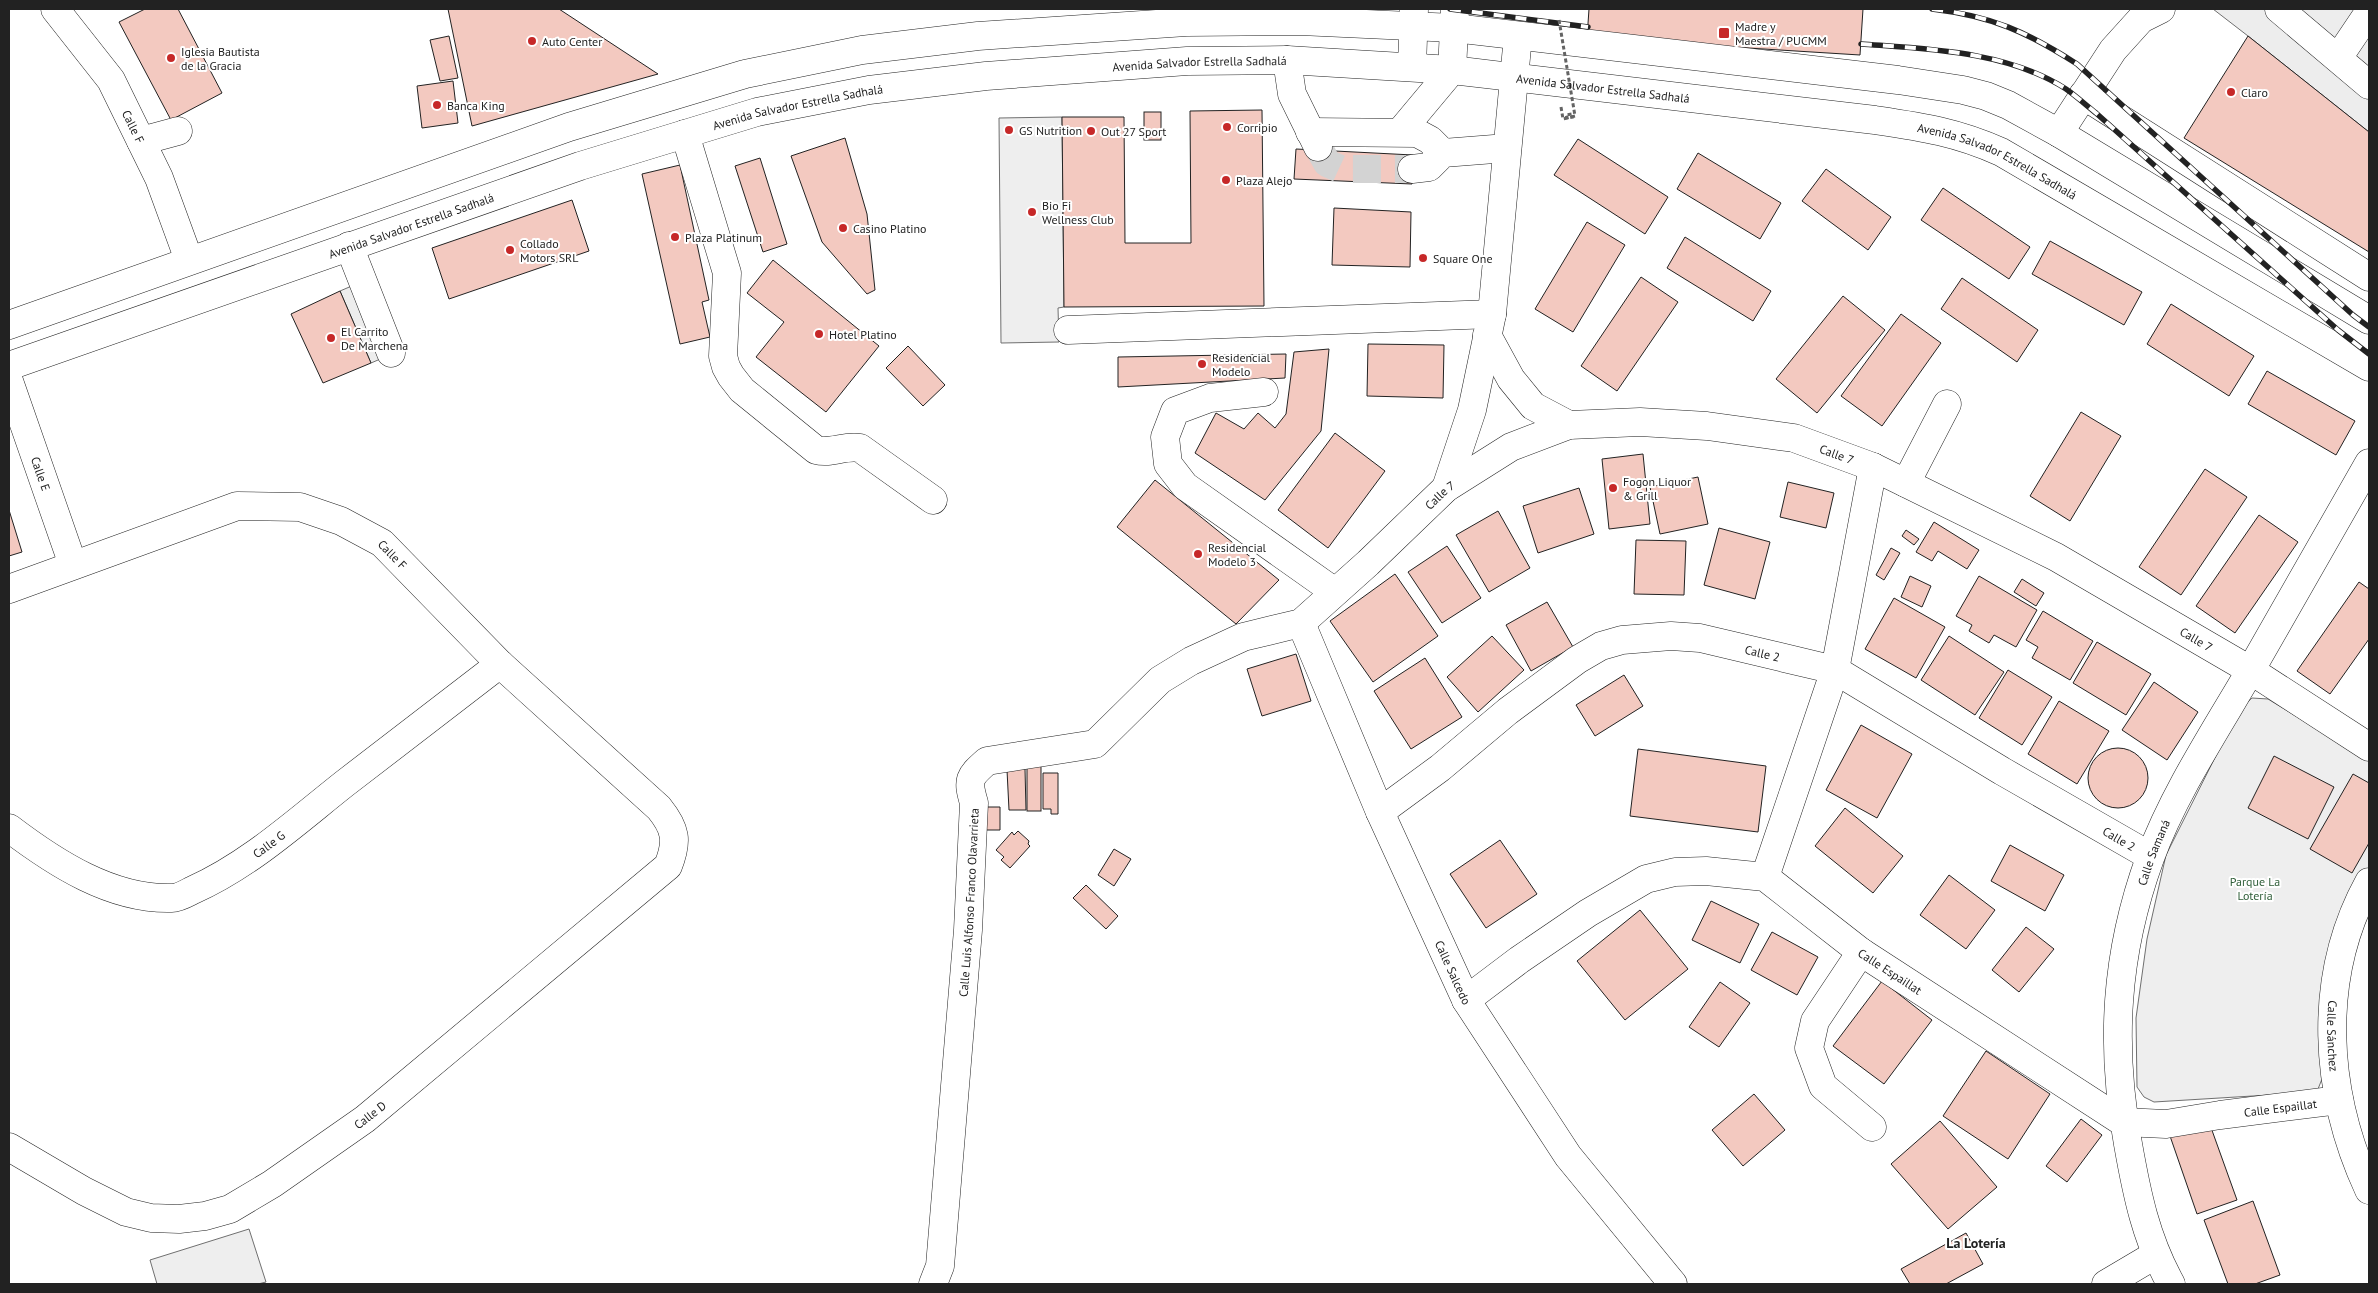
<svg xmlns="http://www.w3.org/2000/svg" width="2378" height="1293" font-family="'PT Sans',sans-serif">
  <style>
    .green { fill: #eee; stroke: #6f6f6f }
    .parking { fill: #ededed; stroke: #6f6f6f }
    .building { fill: #f3c9c0; stroke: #222 }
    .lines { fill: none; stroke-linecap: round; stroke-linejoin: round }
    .minor-tunnel { stroke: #d3d3d3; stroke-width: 28; stroke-dasharray: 28 14; stroke-linecap: butt }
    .minor-casing { stroke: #222; stroke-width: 29 }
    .major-casing { stroke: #222; stroke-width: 29 }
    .path { stroke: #646464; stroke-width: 3; stroke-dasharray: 4 2.5; stroke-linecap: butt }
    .minor { stroke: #fff; stroke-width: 28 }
    .major { stroke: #fff; stroke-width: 28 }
    .rail-casing { stroke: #222; stroke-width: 5.5 }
    .rail { stroke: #fff; stroke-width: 4; stroke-dasharray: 11; stroke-linecap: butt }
    .path-bridge { stroke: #646464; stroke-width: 3; stroke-dasharray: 4 2.5; stroke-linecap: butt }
    .poi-dot { fill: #c62828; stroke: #fff; stroke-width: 2 }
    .labels { text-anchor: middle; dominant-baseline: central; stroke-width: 4; stroke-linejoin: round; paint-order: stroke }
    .poi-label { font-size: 12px; fill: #222; stroke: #fff; text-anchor: start }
    .street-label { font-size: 12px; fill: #222; stroke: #fff }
    .park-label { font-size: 12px; fill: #2f5e38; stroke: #fff }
    .neighbourhood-label { font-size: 14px; font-weight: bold; fill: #222; stroke: #fff }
  </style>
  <rect width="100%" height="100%" fill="#fff"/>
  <g class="green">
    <polygon points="1062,117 1064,307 1058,308 1059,342 1001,343 999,118"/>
    <polygon points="2252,698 2268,699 2369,761 2369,867 2351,898 2324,1074 2318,1089 2302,1093 2154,1102 2144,1097 2137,1087 2136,1018 2147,939 2166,855 2239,710"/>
    <polygon points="249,1229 266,1282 258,1284 157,1284 150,1260"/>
  </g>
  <g class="parking">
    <polygon points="2213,9 2369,9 2369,132 2248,36"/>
    <polygon points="354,285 385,357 371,363 340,291"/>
  </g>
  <g class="building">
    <polygon points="145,9 178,9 222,93 171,120 119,22"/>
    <polygon points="448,9 559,9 658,74 472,126"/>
    <polygon points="1589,9 1863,9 1860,55 1587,38"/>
    <polygon points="449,36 458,78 440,81 430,40"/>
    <polygon points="2248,36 2369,132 2369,252 2184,138"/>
    <polygon points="453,81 458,123 422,128 417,86"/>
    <polygon points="1262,110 1264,306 1064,307 1062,117 1124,117 1125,243 1191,243 1190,111"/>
    <rect x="1144" y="112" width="17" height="28"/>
    <polygon points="845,138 867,214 875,290 867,294 822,242 791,156"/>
    <polygon points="1578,139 1668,197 1645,234 1554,175"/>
    <polygon points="1296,149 1413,155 1412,184 1294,179"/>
    <polygon points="1698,153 1781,203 1760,239 1677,189"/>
    <polygon points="760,158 787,244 763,252 735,166"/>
    <polygon points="680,165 709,300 702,302 710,337 680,344 642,174"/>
    <polygon points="1826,169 1891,217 1868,250 1802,201"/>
    <polygon points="1943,188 2030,247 2009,279 1921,220"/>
    <polygon points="572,200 589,251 449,299 432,248"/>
    <polygon points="1334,208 1411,212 1410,267 1332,265"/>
    <polygon points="1587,222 1625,245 1573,332 1535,309"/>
    <polygon points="1685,237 1771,291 1753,321 1667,268"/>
    <polygon points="2050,241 2142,292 2124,325 2032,274"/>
    <polygon points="773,260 879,346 826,412 756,357 784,322 747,293"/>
    <polygon points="1641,277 1678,302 1617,391 1581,366"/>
    <polygon points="1962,278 2038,330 2017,362 1941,309"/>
    <polygon points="340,291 371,363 323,383 291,314"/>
    <polygon points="1843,296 1885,330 1817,413 1776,379"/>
    <polygon points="2171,304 2254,356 2229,396 2147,344"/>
    <polygon points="1901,314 1941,343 1882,426 1841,396"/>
    <polygon points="1368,344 1444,345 1443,398 1367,396"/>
    <polygon points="908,346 945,385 923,406 886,368"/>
    <polygon points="1329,349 1321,431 1265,500 1195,453 1216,413 1244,429 1258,413 1275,428 1286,414 1294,352"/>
    <polygon points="1286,354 1285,378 1118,387 1118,357"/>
    <polygon points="2267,371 2355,421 2336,455 2248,404"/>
    <polygon points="2081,412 2121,436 2070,521 2030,496"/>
    <polygon points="1335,433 1385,471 1328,548 1278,510"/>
    <polygon points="1643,454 1650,524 1609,529 1602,459"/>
    <polygon points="2205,469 2247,497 2181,595 2139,567"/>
    <polygon points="1698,477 1708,524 1660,534 1650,487"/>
    <polygon points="1155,480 1279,580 1236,624 1117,527"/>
    <polygon points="1788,482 1834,493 1826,528 1780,517"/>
    <polygon points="1579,488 1594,534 1538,553 1523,506"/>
    <polygon points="9,510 22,552 9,556"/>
    <polygon points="1498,511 1530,568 1489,592 1456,535"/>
    <polygon points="2259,515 2298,542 2235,633 2196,606"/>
    <polygon points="1934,522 1979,550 1967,569 1938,551 1932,561 1916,552"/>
    <polygon points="1719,528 1770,542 1755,599 1704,585"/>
    <polygon points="1906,530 1919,539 1914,545 1902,536"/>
    <polygon points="1636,540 1686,541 1684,595 1634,594"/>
    <polygon points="1447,546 1481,598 1442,623 1408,572"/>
    <polygon points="1891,548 1900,553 1884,580 1876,575"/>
    <polygon points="1395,574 1438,636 1373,682 1330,621"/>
    <polygon points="1910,576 1931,586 1922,607 1901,597"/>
    <polygon points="1979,576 2037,610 2016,647 1994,635 1989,643 1969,631 1972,625 1956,616"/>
    <polygon points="2022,579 2044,593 2036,606 2014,592"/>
    <polygon points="2359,582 2369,589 2369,639 2330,694 2297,671"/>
    <polygon points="1894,598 1945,627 1916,678 1865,649"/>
    <polygon points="1547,602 1573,647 1531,671 1506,625"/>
    <polygon points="2043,611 2093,641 2070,680 2032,658 2038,647 2026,640"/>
    <polygon points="1492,636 1524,670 1478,712 1447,677"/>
    <polygon points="1949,636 2004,672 1975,715 1921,680"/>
    <polygon points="2097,642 2151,674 2126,715 2073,683"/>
    <polygon points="1296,654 1311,701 1262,716 1247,669"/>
    <polygon points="1425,658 1462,717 1411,749 1374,691"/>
    <polygon points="2008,670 2052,697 2022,745 1979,718"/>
    <polygon points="1624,675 1643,706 1595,736 1576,705"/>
    <polygon points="2154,682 2198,712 2167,760 2122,730"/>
    <polygon points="2059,701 2109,731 2077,784 2028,754"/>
    <polygon points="1861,725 1912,754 1877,818 1826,790"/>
    <circle cx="2118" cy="778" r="30"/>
    <polygon points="1638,749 1766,766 1758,832 1630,816"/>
    <polygon points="2274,756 2334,787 2308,839 2248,808"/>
    <rect x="1027" y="766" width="14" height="45"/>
    <polygon points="1025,769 1026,810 1009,810 1007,770"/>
    <polygon points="1043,773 1058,773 1058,814 1051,814 1051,809 1043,809"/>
    <polygon points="2353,774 2369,783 2369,843 2352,873 2310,849"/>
    <polygon points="985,807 1000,807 1000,830 984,830"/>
    <polygon points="1845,808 1903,856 1873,893 1815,846"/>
    <polygon points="1018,831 1029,841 1028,844 1030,846 1010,868 1001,860 1004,857 996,850 1012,832 1014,835"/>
    <polygon points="1500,840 1537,894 1486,928 1450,874"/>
    <polygon points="2010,845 2064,875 2045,911 1991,881"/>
    <polygon points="1114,849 1131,859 1114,886 1098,875"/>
    <polygon points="1949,875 1995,910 1966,949 1920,915"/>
    <polygon points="1086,885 1118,916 1106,929 1073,898"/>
    <polygon points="1711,901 1759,924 1740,963 1692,940"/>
    <polygon points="1640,910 1688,969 1625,1020 1577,961"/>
    <polygon points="2026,927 2054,949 2019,992 1992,970"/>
    <polygon points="1772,932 1818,957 1797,995 1751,970"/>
    <polygon points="1882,981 1932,1020 1884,1084 1833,1046"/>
    <polygon points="1720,982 1750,1003 1719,1047 1689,1027"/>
    <polygon points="1986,1051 2050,1094 2008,1159 1943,1116"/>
    <polygon points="1754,1094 1785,1130 1743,1166 1712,1130"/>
    <polygon points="2081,1119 2102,1135 2067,1182 2046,1166"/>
    <polygon points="1940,1121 1997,1187 1948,1229 1891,1164"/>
    <polygon points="2209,1122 2237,1200 2197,1214 2170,1136"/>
    <polygon points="2253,1201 2280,1275 2255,1284 2228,1284 2204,1220"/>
    <polygon points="1966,1233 1983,1264 1946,1284 1910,1284 1901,1269"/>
  </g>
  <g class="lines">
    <polyline class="minor-tunnel" points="1320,150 1327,163 1340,169 1412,169"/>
    <defs>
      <g id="minor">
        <path id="s1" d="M55 9 111 80 159 178 189 260"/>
        <polyline points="2279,9 2369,85"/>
        <polyline points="2338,58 2369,12"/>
        <polyline points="1287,60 1292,94 1318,147"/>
        <polyline points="1412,67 1414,9"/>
        <polyline points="2083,95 2369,277"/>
        <polyline points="1401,131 1452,70 1455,9"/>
        <polyline points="1310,132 1417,133 1430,140 1443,153"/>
        <polyline points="2059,133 2113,50 2141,19 2161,9"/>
        <path d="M685 134 727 273 723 356 726 367 731 376 742 390 816 450C831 454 845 445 860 448L933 500"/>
        <polyline points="141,141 178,131"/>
        <polyline points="1412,169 1429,167 1443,153 1507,148"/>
        <polyline points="349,246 391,353"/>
        <polyline points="1068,330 1492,314"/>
        <polyline points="1487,335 1511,379 1533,406 1569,425"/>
        <path id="s2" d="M9 381 73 565"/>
        <polyline points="1264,392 1210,398 1175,411 1165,437 1168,464 1185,486 1335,592"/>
        <polyline points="1906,483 1947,404"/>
        <polyline points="1446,488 1472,410 1492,314 1518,36"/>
        <path id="s3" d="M9 589 237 506 300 507 341 521 382 543 500 664 659 808C676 829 678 841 668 866L365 1119 272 1184 230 1209 205 1216 179 1219 151 1218 126 1212 84 1191 9 1147"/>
        <path id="s4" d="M1301 623 1380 812 1466 1000 1568 1156 1673 1284"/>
        <path id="s5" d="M1380 812 1440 768 1508 711 1577 660 1601 646 1622 640 1671 636 1700 638 1835 670 2002 771 2150 856"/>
        <path id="s6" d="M9 828C55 863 112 900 172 898 179 898 187 893 193 890 249 865 296 822 344 784 396 744 448 704 500 664"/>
        <polyline points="1765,877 1835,670 1873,467"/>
        <path id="s7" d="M2369 882C2316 978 2324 1093 2369 1190"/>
        <polyline points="1861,952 1815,1021 1809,1048 1823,1086 1872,1127"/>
        <path id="s8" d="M1466 1000 1519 960 1588 913 1646 879 1675 872 1706 871 1765 877 1861 952 2123 1122 2166 1124 2220 1115 2339 1100"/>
        <path id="s9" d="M933 1284 940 1266 968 930 974 803C967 779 969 777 987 761L1095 744 1160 680 1191 661 1243 637 1301 623 1368 563 1446 488 1511 447 1569 425 1640 422 1707 426 1794 438 1873 467 2056 557 2250 670 2369 747"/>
        <polyline points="2106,1284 2155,1255"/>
        <path id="s10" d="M2171 1284C2146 1239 2137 1195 2128 1144 2110 1045 2115 954 2150 858 2173 795 2215 731 2249 673 2289 603 2329 533 2369 463"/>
      </g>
      <g id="major">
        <polyline points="9,325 569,127 745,74 862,50 978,36 1186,22 1300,21 1454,28 1898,80 1963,90 1986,96 2008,105 2059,133 2369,320"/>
        <path id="s11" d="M9 366 580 166 757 112 869 90 986 76 1187 61 1287 60 1452 70 1875 120C1922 127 1957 132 2001 152L2369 367"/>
      </g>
    </defs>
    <use href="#minor" class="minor-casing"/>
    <use href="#major" class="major-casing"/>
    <polyline class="path" points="1561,107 1563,119 1573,117 1572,114 1566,115 1567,118 1575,116"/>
    <use href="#minor" class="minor"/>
    <use href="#major" class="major"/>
    <defs>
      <g id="rail">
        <polyline points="1450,9 1588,27"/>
        <path d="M1932 9C1992 16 2027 32 2077 64L2353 315 2369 327"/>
        <path d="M1861 44C1928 49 2007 51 2066 89 2076 96 2086 105 2096 113L2338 330 2369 354"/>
      </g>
    </defs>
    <use href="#rail" class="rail-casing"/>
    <use href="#rail" class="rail"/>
    <polyline class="path-bridge" points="1559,20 1575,116"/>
  </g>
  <g class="poi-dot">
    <rect x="1718" y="27" width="12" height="12" rx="2.5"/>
    <circle cx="532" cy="41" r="5"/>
    <circle cx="171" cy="58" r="5"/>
    <circle cx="2231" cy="92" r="5"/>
    <circle cx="437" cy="105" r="5"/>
    <circle cx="1227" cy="127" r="5"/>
    <circle cx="1009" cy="130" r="5"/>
    <circle cx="1091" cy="131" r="5"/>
    <circle cx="1226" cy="180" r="5"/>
    <circle cx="1032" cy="212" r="5"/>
    <circle cx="843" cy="228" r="5"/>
    <circle cx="675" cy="237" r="5"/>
    <circle cx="510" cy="250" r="5"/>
    <circle cx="1423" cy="258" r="5"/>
    <circle cx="819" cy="334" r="5"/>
    <circle cx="331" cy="338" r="5"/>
    <circle cx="1202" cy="364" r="5"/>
    <circle cx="1613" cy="488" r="5"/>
    <circle cx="1198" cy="554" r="5"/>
  </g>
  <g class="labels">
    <g class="poi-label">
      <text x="1735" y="26">Madre y<tspan x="1735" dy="14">Maestra / PUCMM</tspan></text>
      <text x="542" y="41">Auto Center</text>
      <text x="181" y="51">Iglesia Bautista<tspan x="181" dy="14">de la Gracia</tspan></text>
      <text x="2241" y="92">Claro</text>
      <text x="447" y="105">Banca King</text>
      <text x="1237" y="127">Corripio</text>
      <text x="1019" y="130">GS Nutrition</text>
      <text x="1101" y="131">Out 27 Sport</text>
      <text x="1236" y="180">Plaza Alejo</text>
      <text x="1042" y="205">Bio Fi<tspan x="1042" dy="14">Wellness Club</tspan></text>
      <text x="853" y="228">Casino Platino</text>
      <text x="685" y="237">Plaza Platinum</text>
      <text x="520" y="243">Collado<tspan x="520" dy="14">Motors SRL</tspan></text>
      <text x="1433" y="258">Square One</text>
      <text x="341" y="331">El Carrito<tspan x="341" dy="14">De Marchena</tspan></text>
      <text x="829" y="334">Hotel Platino</text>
      <text x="1212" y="357">Residencial<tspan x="1212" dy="14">Modelo</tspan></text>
      <text x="1623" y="481">Fogon Liquor<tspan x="1623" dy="14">&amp; Grill</tspan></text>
      <text x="1208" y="547">Residencial<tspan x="1208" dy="14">Modelo 3</tspan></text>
    </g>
    <g class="street-label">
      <text stroke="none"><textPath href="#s11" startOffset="1236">Avenida Salvador Estrella Sadhalá</textPath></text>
      <text stroke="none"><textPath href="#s11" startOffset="1641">Avenida Salvador Estrella Sadhalá</textPath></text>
      <text stroke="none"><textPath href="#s11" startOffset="831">Avenida Salvador Estrella Sadhalá</textPath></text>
      <text stroke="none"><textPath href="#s1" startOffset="142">Calle F</textPath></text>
      <text stroke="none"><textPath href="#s11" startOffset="2045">Avenida Salvador Estrella Sadhalá</textPath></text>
      <text stroke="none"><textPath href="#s11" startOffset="426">Avenida Salvador Estrella Sadhalá</textPath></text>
      <text stroke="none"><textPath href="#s9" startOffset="1495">Calle 7</textPath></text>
      <text stroke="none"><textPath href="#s2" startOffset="98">Calle E</textPath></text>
      <text stroke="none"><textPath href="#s9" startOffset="1075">Calle 7</textPath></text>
      <text stroke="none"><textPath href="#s3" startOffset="411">Calle F</textPath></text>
      <text stroke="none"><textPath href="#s9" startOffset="1900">Calle 7</textPath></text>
      <text stroke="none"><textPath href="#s5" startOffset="441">Calle 2</textPath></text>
      <text stroke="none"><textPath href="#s5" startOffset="846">Calle 2</textPath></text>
      <text stroke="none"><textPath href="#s6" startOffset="292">Calle G</textPath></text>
      <text stroke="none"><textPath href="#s10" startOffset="444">Calle Samaná</textPath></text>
      <text stroke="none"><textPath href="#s9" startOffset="384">Calle Luis Alfonso Franco Olavarrieta</textPath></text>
      <text stroke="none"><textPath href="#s8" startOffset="494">Calle Espaillat</textPath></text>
      <text stroke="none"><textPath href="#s4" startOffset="381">Calle Salcedo</textPath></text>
      <text stroke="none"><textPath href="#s7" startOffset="160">Calle Sánchez</textPath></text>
      <text stroke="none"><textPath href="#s8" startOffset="930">Calle Espaillat</textPath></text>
      <text transform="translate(370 1115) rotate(-38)">Calle D</text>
    </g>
    <g class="park-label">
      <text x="2255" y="881">Parque La<tspan x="2255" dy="14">Lotería</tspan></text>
    </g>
    <g class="neighbourhood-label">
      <text x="1976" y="1243">La Lotería</text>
    </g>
  </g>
  <rect width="2378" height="1293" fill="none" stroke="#222222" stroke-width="20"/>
</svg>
